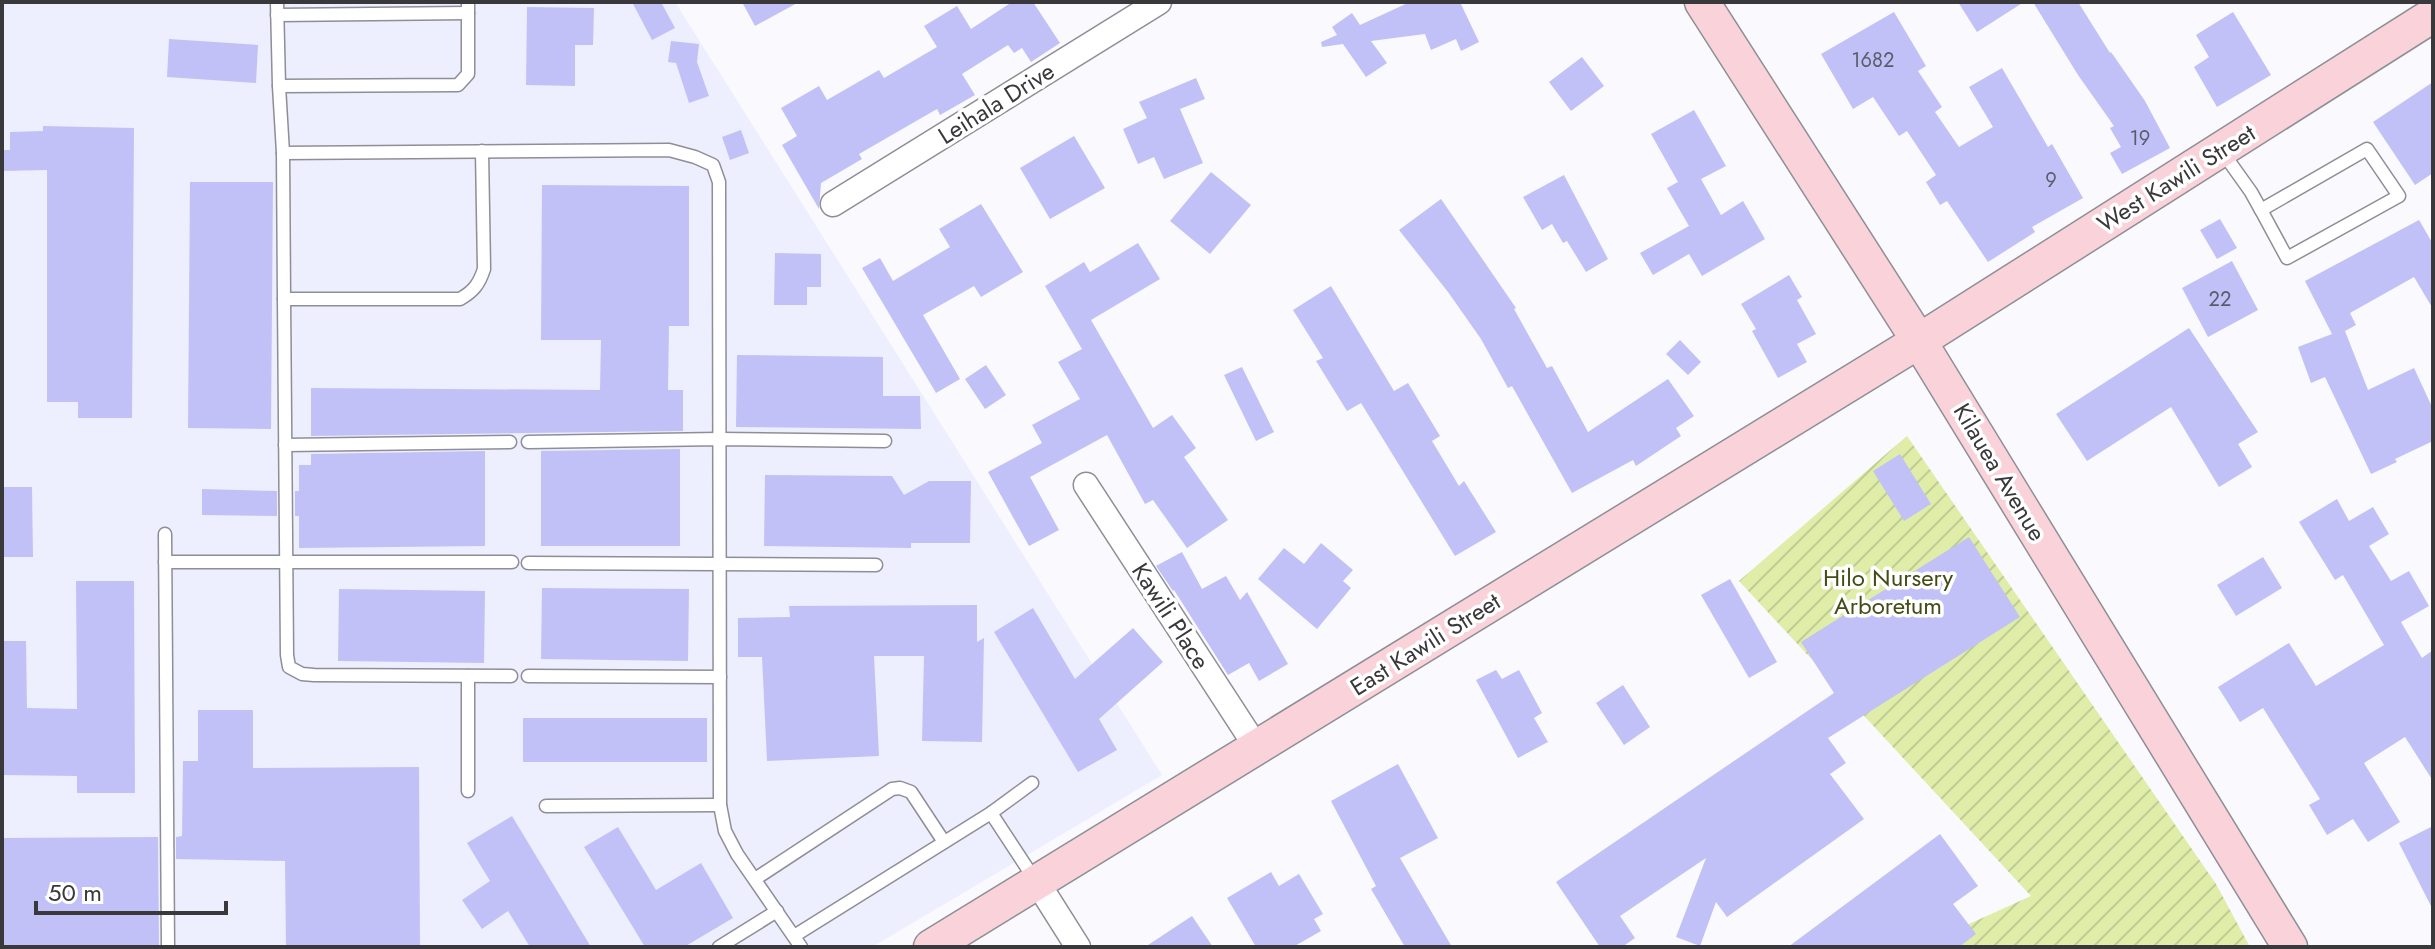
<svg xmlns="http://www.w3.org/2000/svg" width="2435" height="949" font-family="Jost,sans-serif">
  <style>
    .built { fill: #edeefe }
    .garden { fill: url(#garden-furrows) }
    .building { fill: #c1c1f8 }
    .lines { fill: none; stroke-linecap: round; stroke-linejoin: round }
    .lane-casing { stroke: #8e8e96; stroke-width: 15 }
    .street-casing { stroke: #8e8e96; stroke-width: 27 }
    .secondary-casing { stroke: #8e8e96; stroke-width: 37 }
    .lane { stroke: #fff; stroke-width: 12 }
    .street { stroke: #fff; stroke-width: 24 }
    .secondary { stroke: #fad2da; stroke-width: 34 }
    .labels { text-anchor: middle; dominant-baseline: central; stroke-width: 7; stroke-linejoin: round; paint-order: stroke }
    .number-label { font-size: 20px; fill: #5b5b6b }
    .street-label { font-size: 24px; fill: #39393c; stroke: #fff }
    .park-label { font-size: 24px; fill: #444c16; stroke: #fff }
  </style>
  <defs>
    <pattern id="garden-furrows" width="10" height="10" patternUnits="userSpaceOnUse" patternTransform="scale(2)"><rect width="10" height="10" fill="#dfeda9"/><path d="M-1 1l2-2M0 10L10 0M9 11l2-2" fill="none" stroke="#c0cc92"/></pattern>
  </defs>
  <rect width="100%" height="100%" fill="#f9f9fe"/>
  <polygon class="built" points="2,2 675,2 1162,775 872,947 2,947"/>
  <polygon class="garden" points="1907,436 2216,884 2250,947 1918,947 2031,896 1739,581"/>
  <g class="building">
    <polygon points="632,2 661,2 675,28 652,40"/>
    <polygon points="742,2 799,2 755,26"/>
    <polygon points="1012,2 1033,2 1060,43 1031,62 1022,48 1014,53 1008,45 962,74 975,95 940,115 937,109 859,154 862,159 821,183 819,209 782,145 797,136 781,108 819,86 827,100 879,70 884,78 937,47 924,26 957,6 971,29"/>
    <polygon points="1410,2 1460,2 1479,42 1461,51 1456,39 1431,50 1425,34 1371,41 1387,63 1366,77 1343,44 1322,47 1321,42 1337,35 1332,27 1352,13 1360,25"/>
    <polygon points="1958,2 2024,2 1977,32"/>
    <polygon points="2033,2 2078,2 2110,53 2111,52 2145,101 2170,148 2122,174 2110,153 2121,147 2110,128 2114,126 2078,75"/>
    <polygon points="527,7 594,8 593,45 575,45 575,86 526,85"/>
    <polygon points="1894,12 1926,66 1918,71 1942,107 1935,112 1959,147 1993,127 1969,87 2002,68 2048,147 2052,144 2083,198 2032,227 2035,232 1988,262 1947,201 1940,205 1926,182 1936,175 1907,131 1899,136 1873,97 1853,109 1821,54"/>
    <polygon points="2233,12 2271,75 2217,107 2194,67 2209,57 2196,35"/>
    <polygon points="169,39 258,45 256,83 167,77"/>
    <polygon points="671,41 699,44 697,62 709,96 689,103 676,63 668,62"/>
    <polygon points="1582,57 1604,86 1571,111 1549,82"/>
    <polygon points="1196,78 1205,99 1180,109 1203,163 1164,179 1154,157 1138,164 1123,129 1147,118 1139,102"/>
    <polygon points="2433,82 2433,173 2415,185 2373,122"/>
    <polygon points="1694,110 1726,166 1701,179 1721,215 1743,201 1765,239 1702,276 1689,254 1653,275 1640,253 1689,226 1667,188 1678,182 1651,134"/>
    <polygon points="43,126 134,128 132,418 78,418 78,402 47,402 47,170 2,171 2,150 10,150 10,132 43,131"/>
    <polygon points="741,130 749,153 730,160 722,137"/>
    <polygon points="1074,136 1105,188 1050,219 1020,168"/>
    <polygon points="1211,172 1251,205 1210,254 1170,221"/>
    <polygon points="1564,175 1608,259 1586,272 1567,241 1563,243 1552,224 1542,230 1523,197"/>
    <polygon points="190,182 273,182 271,429 188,428"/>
    <polygon points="542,185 689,186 689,326 669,326 668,390 683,390 683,431 311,436 311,388 600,390 601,340 541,340"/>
    <polygon points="1441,199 1516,308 1514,309 1547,368 1552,366 1588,432 1668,379 1694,416 1676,428 1681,436 1636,466 1633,460 1572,493 1512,386 1508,388 1481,339 1448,292 1399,230"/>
    <polygon points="981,204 1023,272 981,297 974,286 923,315 960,379 936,393 862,268 880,258 893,281 950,247 939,229"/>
    <polygon points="2220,219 2237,248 2217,259 2200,230"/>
    <polygon points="2419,220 2433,244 2433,309 2414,277 2350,313 2356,325 2345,331 2368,390 2414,368 2433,409 2433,441 2395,459 2397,462 2371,474 2325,377 2311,383 2298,347 2332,334 2305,281"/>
    <polygon points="1138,243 1160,279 1091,320 1153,428 1172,415 1196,448 1184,457 1228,520 1187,548 1153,500 1145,504 1107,435 1030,477 1059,530 1029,546 988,472 1042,443 1032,425 1080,399 1058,362 1082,349 1045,286 1084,262 1090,272"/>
    <polygon points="775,253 821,254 821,287 807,287 807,305 774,305"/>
    <polygon points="2232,261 2258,310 2208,337 2182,288"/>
    <polygon points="1789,275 1802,297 1797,300 1816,334 1797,344 1807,362 1778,378 1752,331 1756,329 1741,304"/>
    <polygon points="1331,286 1394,391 1408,383 1440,436 1432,441 1459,486 1464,481 1496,532 1455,556 1361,403 1347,411 1316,361 1323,358 1293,310"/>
    <polygon points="2189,328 2258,432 2238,444 2252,467 2219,487 2171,407 2087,461 2056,414"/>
    <polygon points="1680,340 1701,362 1688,375 1666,354"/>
    <polygon points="737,355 883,357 883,396 920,396 921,429 736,427"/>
    <polygon points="986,365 1006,395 985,409 965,379"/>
    <polygon points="1242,367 1274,432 1256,441 1224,375"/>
    <polygon points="680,449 680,546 541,546 541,451"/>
    <polygon points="485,451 485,546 299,548 299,516 295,516 295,491 299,491 299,465 311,465 311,454"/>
    <polygon points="1900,454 1931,504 1904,521 1873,471"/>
    <polygon points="765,475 892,476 904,495 929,481 971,481 970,543 911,543 911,548 764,546"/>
    <polygon points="2,487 32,487 33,557 2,557"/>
    <polygon points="202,489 277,491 277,516 202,515"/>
    <polygon points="2337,499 2349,521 2373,507 2389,534 2369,546 2391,581 2409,571 2429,606 2401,622 2422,658 2433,650 2433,781 2405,737 2364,763 2400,822 2368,842 2353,819 2327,835 2309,805 2320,799 2263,708 2240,722 2218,687 2289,643 2316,686 2384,645 2343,575 2335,580 2299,522"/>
    <polygon points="1969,537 2020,617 1828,738 1846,763 1830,774 1864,819 1727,917 1716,902 1700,946 1676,937 1706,858 1620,916 1635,938 1622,947 1600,947 1556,882 1834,693 1801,642"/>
    <polygon points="1321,543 1353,570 1343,581 1351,588 1317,629 1258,579 1284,548 1304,564"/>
    <polygon points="1182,552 1202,589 1226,576 1240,600 1247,592 1288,664 1259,681 1249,663 1228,675 1174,590 1173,591 1156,566"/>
    <polygon points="2263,557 2282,588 2236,616 2217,585"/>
    <polygon points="1730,579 1777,662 1749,678 1701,595"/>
    <polygon points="76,581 134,581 135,793 77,793 77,776 2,775 2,641 26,641 27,708 77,709"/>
    <polygon points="542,588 689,589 688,661 541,659"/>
    <polygon points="339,589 485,591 484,663 338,661"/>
    <polygon points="977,605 977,642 984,638 982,742 922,741 924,656 874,656 879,756 767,761 762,657 738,657 738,618 790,617 789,606"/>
    <polygon points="1033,608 1075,679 1133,628 1163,662 1099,719 1117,750 1078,772 994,632"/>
    <polygon points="1496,670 1502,679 1519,670 1542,713 1534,718 1548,742 1518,758 1476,680"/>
    <polygon points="1623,685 1650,727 1624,745 1596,703"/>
    <polygon points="198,710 253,710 253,768 419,767 420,947 286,947 285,861 176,859 176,837 182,836 183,761 198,761"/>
    <rect x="523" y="718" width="184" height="44"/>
    <polygon points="1398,764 1438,838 1400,858 1452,947 1405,947 1371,889 1376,886 1331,801"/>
    <polygon points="512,816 591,947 530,947 508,911 482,929 462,900 490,881 467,843"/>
    <polygon points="2433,826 2433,910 2399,843"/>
    <polygon points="618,827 656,890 701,863 733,918 684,947 645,947 584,847"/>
    <polygon points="1940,834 1978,886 1953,904 1976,934 1959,947 1788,947"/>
    <polygon points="158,837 159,947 2,947 2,838"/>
    <polygon points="1271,872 1279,886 1299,874 1323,914 1314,919 1321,931 1293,947 1256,947 1227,898"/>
    <polygon points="1192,916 1213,947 1145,947"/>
  </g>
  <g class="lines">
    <defs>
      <g id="lane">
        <polyline points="277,2 279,86 283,153 669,150 695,157 713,165 719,182 720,805 725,831 737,854 801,947"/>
        <polyline points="277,15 468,13"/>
        <polyline points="279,86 458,85 468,74 468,2"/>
        <polygon points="2367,149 2399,196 2287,258 2261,210"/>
        <polyline points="2221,150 2251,192 2261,210"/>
        <path d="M283 153 284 299H460C474 291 479 284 484 269L482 151"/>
        <polyline points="284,299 287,655 289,667 302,674 314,675 511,676"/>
        <polyline points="528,442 719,439 885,441"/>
        <polyline points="285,445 510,442"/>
        <polyline points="165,534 168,947"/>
        <polyline points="165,562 512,562"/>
        <polyline points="528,563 876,565"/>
        <polyline points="468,676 468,791"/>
        <polyline points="528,676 720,677"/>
        <polyline points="1032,783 991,813 1035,880"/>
        <polyline points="546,806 720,805"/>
        <polyline points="755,879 892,789 900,788 911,792 944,842"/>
        <polyline points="794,936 991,813"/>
        <polyline points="719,947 777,911"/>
      </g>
      <g id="street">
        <polyline points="833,204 1159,2"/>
        <polyline points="1086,485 1257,748"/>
        <polyline points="1037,882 1078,947"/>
      </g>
      <g id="secondary">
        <polyline points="1702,2 1919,341 2290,947"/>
        <polyline points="931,947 1919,341 2433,15"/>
      </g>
    </defs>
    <use href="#lane" class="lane-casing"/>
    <use href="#street" class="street-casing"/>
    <use href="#secondary" class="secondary-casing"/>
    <use href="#lane" class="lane"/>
    <use href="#street" class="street"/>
    <use href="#secondary" class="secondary"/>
  </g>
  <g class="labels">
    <g class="number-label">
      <text x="1873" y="60">1682</text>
      <text x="2140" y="138">19</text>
      <text x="2051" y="180">9</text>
      <text x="2220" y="299">22</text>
    </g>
    <g class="street-label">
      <text transform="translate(996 103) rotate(-32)">Leihala Drive</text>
      <text transform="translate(2176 178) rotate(-32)">West Kawili Street</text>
      <text transform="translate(2000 472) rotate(59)">Kilauea Avenue</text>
      <text transform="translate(1171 616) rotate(57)">Kawili Place</text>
      <text transform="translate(1425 644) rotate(-32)">East Kawili Street</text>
    </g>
    <g class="park-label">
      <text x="1888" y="577">Hilo Nursery<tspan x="1888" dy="28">Arboretum</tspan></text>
    </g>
  </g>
  <rect width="2435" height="949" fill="none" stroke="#39393c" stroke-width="8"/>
  <path d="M36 901v12h190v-12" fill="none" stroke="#39393c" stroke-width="4"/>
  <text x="48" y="901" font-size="24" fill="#39393c" stroke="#ffffff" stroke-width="6" paint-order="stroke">50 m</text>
</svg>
